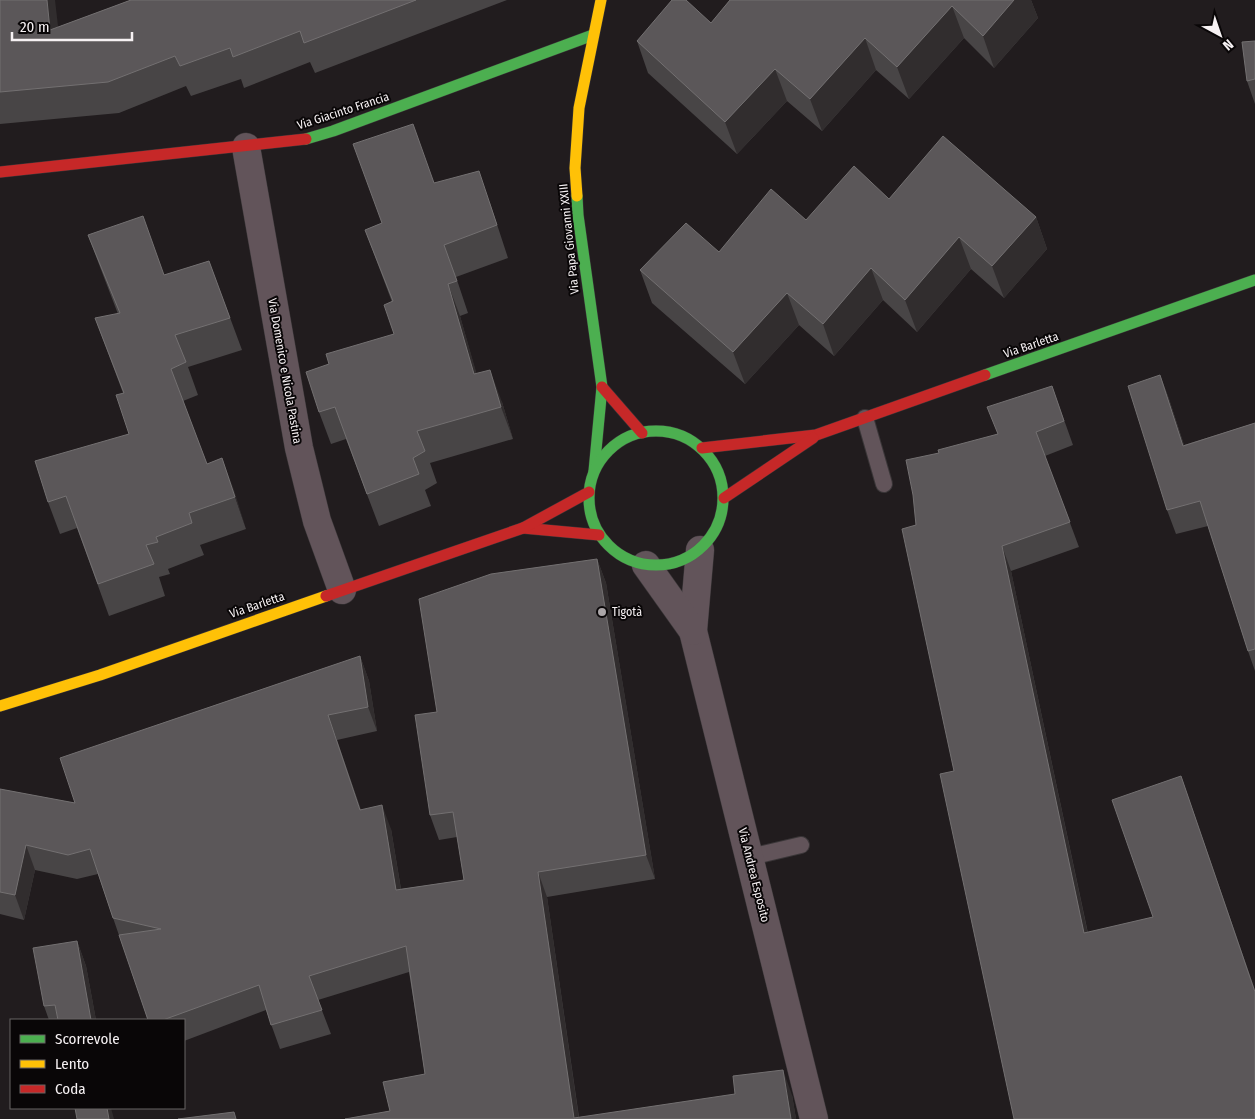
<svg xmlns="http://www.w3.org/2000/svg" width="1255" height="1119" font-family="'Fira Sans Condensed',sans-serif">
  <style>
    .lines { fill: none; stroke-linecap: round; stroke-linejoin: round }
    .lane-casing { stroke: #3a3638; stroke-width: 18 }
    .street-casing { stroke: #3a3638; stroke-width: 29 }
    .fast-casing { stroke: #3a3638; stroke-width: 12 }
    .slow-casing { stroke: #3a3638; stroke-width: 12 }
    .jam-casing { stroke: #3a3638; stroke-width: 12 }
    .lane { stroke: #62545a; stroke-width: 16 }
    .street { stroke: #62545a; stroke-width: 28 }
    .fast { stroke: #4caf50; stroke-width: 11 }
    .slow { stroke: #ffc107; stroke-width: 11 }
    .jam { stroke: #c62828; stroke-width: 11 }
    .wall { fill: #484546 }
    .shaded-wall { fill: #312d2e }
    .building { fill: #5b5759; stroke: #737071 }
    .poi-dot { fill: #aba6a8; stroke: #090607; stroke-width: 2 }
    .labels { text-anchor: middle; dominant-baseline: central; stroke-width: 4; stroke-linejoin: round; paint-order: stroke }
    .street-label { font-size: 12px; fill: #f6f1f3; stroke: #090607 }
    .poi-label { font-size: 12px; fill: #f6f1f3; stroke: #090607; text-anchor: start }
  </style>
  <rect width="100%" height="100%" fill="#211c1e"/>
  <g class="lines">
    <defs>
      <g id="lane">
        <polyline points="865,418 884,484"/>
        <polyline points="750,857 801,845"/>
      </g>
      <g id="street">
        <polyline points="246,147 299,448 317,521 342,590"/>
        <polyline points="700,550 693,631 814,1119"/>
        <polyline points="646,565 693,631"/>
      </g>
      <g id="fast">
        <polyline points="306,139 333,131 593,35"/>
        <polyline points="577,196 578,215 602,387 594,471"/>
        <polyline points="985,375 1255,280"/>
        <circle cx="656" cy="498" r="67"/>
      </g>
      <g id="slow">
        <polyline points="577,196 575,168 579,108 601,0"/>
        <polyline points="0,706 100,675 326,596"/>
      </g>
      <g id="jam">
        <polyline points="0,172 306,139"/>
        <polyline points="602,387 642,433"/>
        <polyline points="702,448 816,435 985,375"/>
        <polyline points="724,498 813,438"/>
        <polyline points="523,528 599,535"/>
        <polyline points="326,596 523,528 589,492"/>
      </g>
    </defs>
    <use href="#lane" class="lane-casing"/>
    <use href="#street" class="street-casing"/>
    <use href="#fast" class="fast-casing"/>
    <use href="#slow" class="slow-casing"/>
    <use href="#jam" class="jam-casing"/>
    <use href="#lane" class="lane"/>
    <use href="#street" class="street"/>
    <use href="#fast" class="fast"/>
    <use href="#slow" class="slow"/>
    <use href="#jam" class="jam"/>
  </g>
  <g class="wall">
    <polygon points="0,0 58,27 131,0 507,0 315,73 310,62 244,88 241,79 191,96 186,86 119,113 0,124"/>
    <polygon points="730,0 1031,0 1038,18 994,68 964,38 909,99 876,70 822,131 787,101 737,154 648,73 637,41 711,23"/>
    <polygon points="1255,41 1255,104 1247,81"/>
    <polygon points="434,183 490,203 508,258 456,277 468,313 460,316 476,373 502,402 513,439 430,463 437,483 425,490 431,506 379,526 346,439 331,444 319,412 329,364 394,334 392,302 365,230 382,223"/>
    <polygon points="889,199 1036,217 1047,249 1004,298 971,269 917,332 883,300 834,356 799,325 745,384 652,303 640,270 719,252 806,220"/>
    <polygon points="88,235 164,275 209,261 242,350 188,367 198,395 183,401 207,464 222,458 246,529 200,545 204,555 168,569 170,574 159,577 165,596 109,616 77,528 60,534 48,502 129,434 123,393 95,318 118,314 100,267"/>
    <polygon points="1160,375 1169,399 1184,445 1255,423 1255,671 1248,651 1208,526 1176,534 1167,510"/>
    <polygon points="1052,386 1073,445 1045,456 1079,547 1011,571 1088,933 1153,917 1181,776 1255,990 1014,1119 954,771 916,525 939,453 998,434"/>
    <polygon points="597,559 606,583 655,879 547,897 579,1117 792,1095 796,1119 345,1119 390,1111 425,1074 409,972 318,1000 331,1034 280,1049 266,1010 184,1041 184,1020 148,1020 98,874 77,879 35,870 24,920 0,914 0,789 75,803 360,656 369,681 377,731 337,740 361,810 391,829 401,889 464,880 457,837 439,840 430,815 437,712"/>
    <polygon points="77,941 86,966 96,1020 49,1020 44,1006"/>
  </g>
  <g class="shaded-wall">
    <polygon points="47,0 55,0 62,61 50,30"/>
    <polygon points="1014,0 1031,0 1038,18 994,68 983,36"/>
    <polygon points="952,6 964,38 909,99 897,67"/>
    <polygon points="865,38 876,70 822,131 810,99"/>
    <polygon points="775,69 787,101 737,154 725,122"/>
    <polygon points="1036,217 1047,249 1004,298 992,266"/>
    <polygon points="959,237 971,269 917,332 905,300"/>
    <polygon points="871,268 883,300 834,356 823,324"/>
    <polygon points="448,284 460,316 486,406 474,374"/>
    <polygon points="787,293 799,325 745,384 733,352"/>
    <polygon points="490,370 502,402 513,439 501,407"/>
    <polygon points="1160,375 1169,399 1192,470 1183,446"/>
    <polygon points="222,458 234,490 246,529 235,497"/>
    <polygon points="1002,546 1011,571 1093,958 1084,933"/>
    <polygon points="597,559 606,583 655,879 646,855"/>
    <polygon points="360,656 369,681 377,731 368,707"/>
    <polygon points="328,715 337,740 369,835 360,810"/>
    <polygon points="1181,776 1255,990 1255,992"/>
    <polygon points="382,805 391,829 405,914 396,890"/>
    <polygon points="26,845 35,870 24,920 15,895"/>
    <polygon points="538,872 547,897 579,1119 574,1119"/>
    <polygon points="77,941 86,966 96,1020 91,1020"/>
    <polygon points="783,1070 792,1095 796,1119 791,1119"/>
    <polygon points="107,1108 111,1108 114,1119 109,1119"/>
  </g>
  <g class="building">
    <polygon points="0,0 47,0 50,30 131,0 416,0 304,43 300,31 233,57 230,48 180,66 175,56 108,82 0,92"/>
    <polygon points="672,0 686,0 711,23 730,0 1014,0 983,36 952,6 897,67 865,38 810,99 775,69 725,122 637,41"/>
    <polygon points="1255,41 1255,79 1247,81 1242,42"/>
    <polygon points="413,124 434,183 479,171 497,225 444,245 457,281 448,284 474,374 490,370 501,407 417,431 425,451 413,458 419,474 367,494 335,407 319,412 306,372 329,364 326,354 394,334 384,305 393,301 365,230 382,223 353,144"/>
    <polygon points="943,136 1036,217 992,266 959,237 905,300 871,268 823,324 787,293 733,352 640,270 686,223 719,252 771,189 806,220 854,166 889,199"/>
    <polygon points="143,216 164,275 209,261 230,318 175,335 186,362 171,369 207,464 222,458 235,497 189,513 192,523 156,537 158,542 146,545 154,564 98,584 66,496 48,502 35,461 129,434 116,395 124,393 95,318 120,313 88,235"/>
    <polygon points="1160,375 1183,446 1255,423 1255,649 1248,651 1200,501 1167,510 1128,386"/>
    <polygon points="1052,386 1064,421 1036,432 1070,522 1002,546 1084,933 1153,917 1112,800 1181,776 1255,992 1255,1119 1014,1119 940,774 954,771 902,529 916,525 913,495 906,460 939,453 938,450 998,434 987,407"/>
    <polygon points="597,559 646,855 538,872 574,1118 735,1094 733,1076 783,1070 791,1119 345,1119 390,1111 383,1082 425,1074 406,946 309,976 322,1010 271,1025 259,985 163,1020 148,1020 119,935 161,929 113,918 90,849 68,855 26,845 15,895 0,892 0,789 75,803 60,758 360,656 368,707 328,715 360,810 382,805 396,890 464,880 453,812 430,815 415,715 437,712 419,599 491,574"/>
    <polygon points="77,941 91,1020 58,1020 55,1005 44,1006 33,948"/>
    <polygon points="75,1108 107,1108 109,1119 77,1119"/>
    <polygon points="234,1112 236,1119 178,1119"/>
  </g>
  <circle class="poi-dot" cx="602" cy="612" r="5"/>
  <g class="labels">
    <g class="street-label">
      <text transform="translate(343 111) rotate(-18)">Via Giacinto Francia</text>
      <text transform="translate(569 239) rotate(-96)">Via Papa Giovanni XXIII</text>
      <text transform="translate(1031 345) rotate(-19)">Via Barletta</text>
      <text transform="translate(285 371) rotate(80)">Via Domenico e Nicola Pastina</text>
      <text transform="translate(257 605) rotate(-19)">Via Barletta</text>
      <text transform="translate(754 875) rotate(76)">Via Andrea Esposito</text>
    </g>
    <g class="poi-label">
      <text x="612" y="612">Tigotà</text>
    </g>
  </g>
  <rect x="10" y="1019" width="175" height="90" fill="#090607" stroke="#686465"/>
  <rect x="20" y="1035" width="25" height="8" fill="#4caf50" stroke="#686465"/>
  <text x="55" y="1044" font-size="15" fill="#f6f1f3">Scorrevole</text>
  <rect x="20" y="1060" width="25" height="8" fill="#ffc107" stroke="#686465"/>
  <text x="55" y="1069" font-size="15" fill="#f6f1f3">Lento</text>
  <rect x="20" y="1085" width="25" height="8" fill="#c62828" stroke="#686465"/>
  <text x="55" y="1094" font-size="15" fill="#f6f1f3">Coda</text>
  <g transform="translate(1220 35) rotate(140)" stroke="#090607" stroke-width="4" paint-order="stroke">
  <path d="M0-4L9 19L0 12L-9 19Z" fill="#f6f1f3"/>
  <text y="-8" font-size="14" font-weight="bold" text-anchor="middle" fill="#f6f1f3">N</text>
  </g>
  <path d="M12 32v8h120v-8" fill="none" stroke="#f6f1f3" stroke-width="2.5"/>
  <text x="20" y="32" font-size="15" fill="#f6f1f3" stroke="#090607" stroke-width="4" paint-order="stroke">20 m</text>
</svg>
